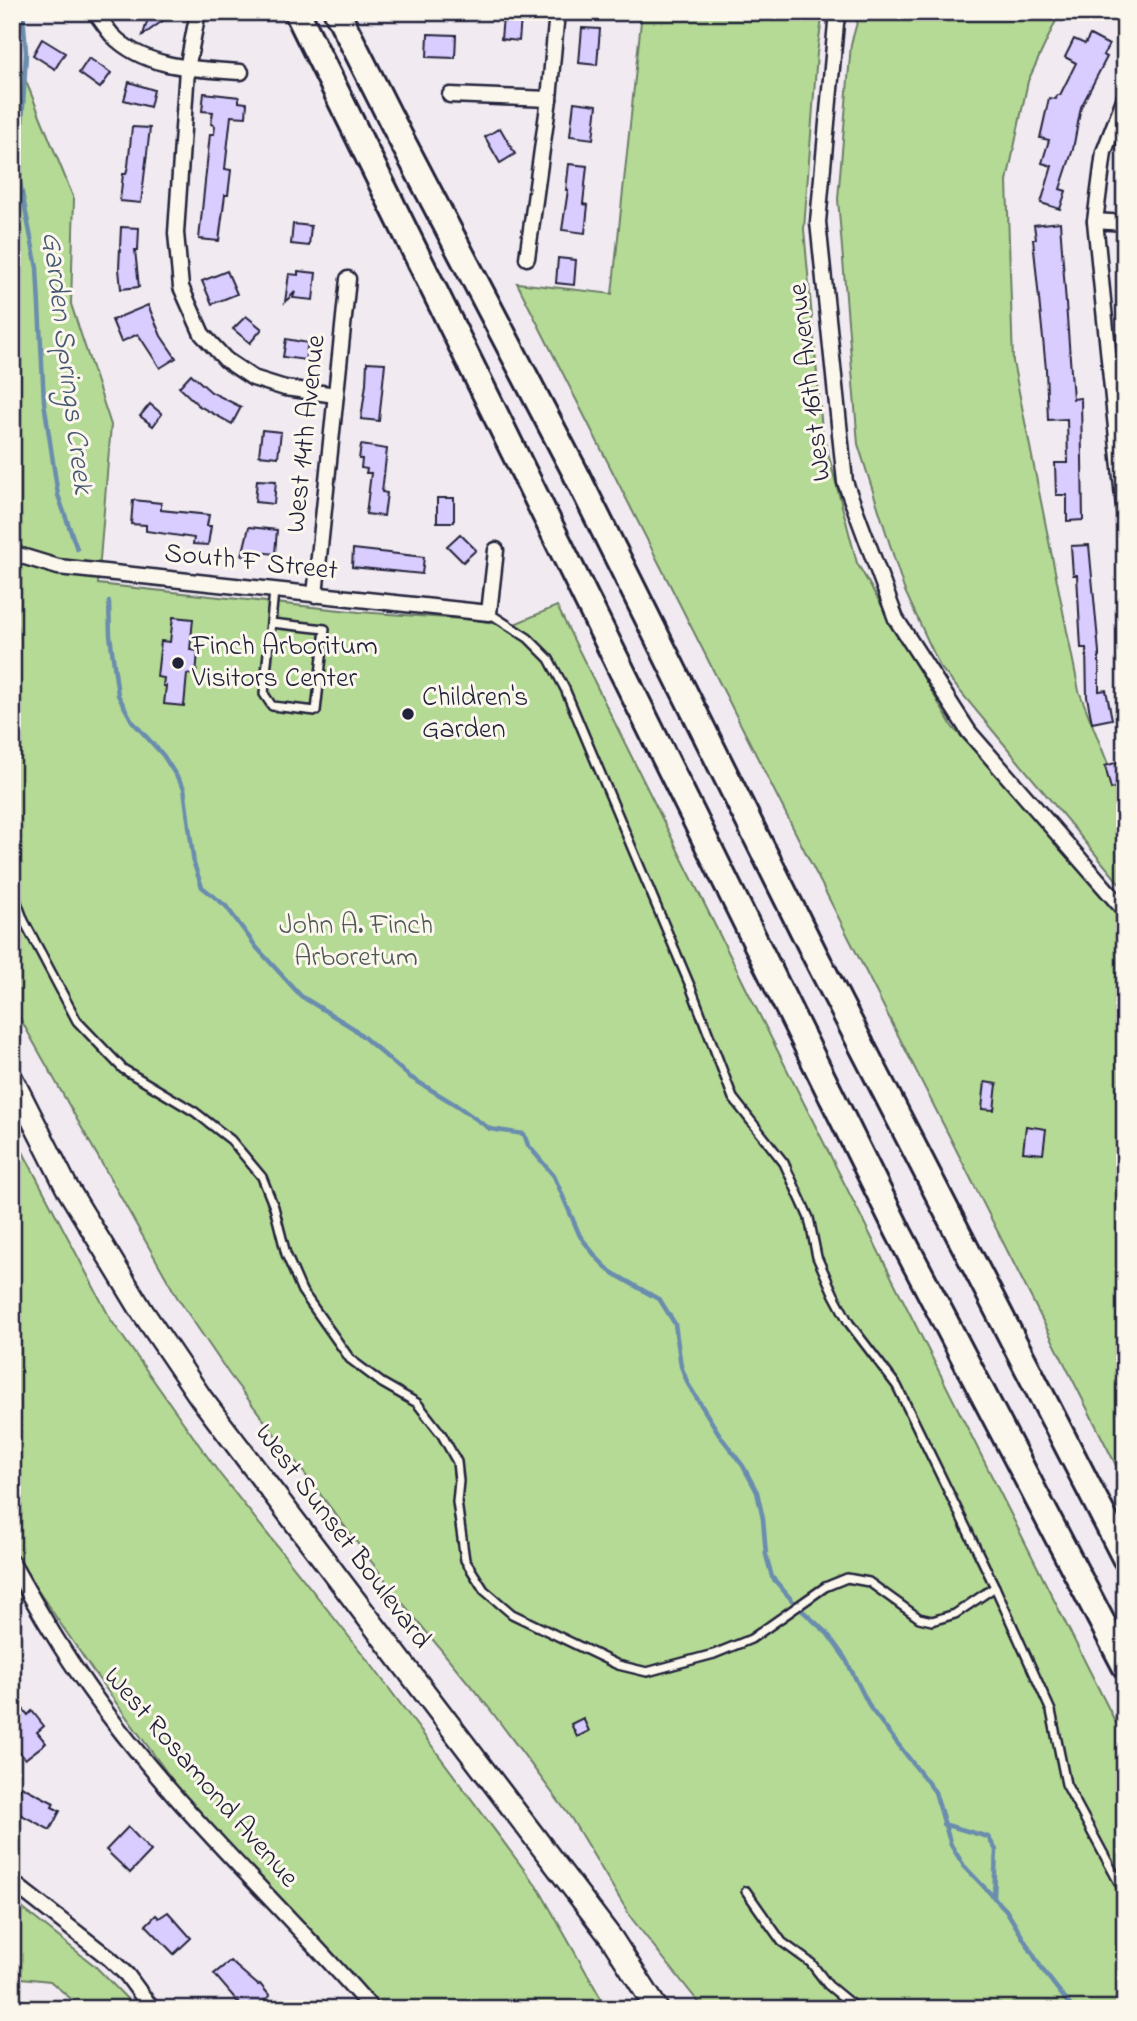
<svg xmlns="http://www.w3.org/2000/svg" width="1137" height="2021" font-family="'Indie Flower',sans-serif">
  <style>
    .green { fill: #b5da95; stroke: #6c7e68; stroke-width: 2 }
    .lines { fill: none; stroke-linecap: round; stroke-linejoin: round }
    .stream { stroke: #6a8dae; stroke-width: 4.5 }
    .building { fill: #d9ccfe; stroke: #22223b; stroke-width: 2 }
    .service-casing { stroke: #22223b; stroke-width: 12 }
    .minor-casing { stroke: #22223b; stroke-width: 19 }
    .primary-casing { stroke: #22223b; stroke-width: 26 }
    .motorway-casing { stroke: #22223b; stroke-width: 30 }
    .service { stroke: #fbf7ec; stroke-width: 7 }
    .minor { stroke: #fbf7ec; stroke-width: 14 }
    .primary { stroke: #fbf7ec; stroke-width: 21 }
    .motorway { stroke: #fbf7ec; stroke-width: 24 }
    .poi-dot { fill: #22223b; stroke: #fbf7ec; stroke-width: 2.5 }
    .labels { text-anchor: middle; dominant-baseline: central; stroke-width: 6; stroke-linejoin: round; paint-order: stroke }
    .street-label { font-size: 28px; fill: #22223b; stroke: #fbf7ec }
    .poi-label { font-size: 28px; fill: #22223b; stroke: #fbf7ec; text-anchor: start }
    .park-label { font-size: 28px; fill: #4e5956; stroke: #fbf7ec }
    .water-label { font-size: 30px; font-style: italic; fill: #465874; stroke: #fbf7ec }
  </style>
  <rect width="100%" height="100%" fill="#f1eaf1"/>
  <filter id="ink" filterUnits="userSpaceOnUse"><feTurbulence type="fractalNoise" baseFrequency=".0143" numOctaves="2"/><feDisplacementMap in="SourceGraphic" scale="14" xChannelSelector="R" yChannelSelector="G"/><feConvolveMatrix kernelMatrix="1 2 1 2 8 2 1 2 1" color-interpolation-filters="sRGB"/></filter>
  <g filter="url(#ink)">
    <g class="green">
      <polygon points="12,12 16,12 14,52 74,199 71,304 111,425 98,584 359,612 476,620 510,626 557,606 747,990 1125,1741 1125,2009 704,2009 632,1919 571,1818 489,1708 405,1606 229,1374 177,1297 12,1004 12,571 15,567 17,540 12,535"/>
      <polygon points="642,12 823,12 817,53 804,229 822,430 857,563 953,728 982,758 1125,922 1125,1483 517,283 612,294"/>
      <polygon points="860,12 1060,12 1028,81 1007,181 1013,362 1079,691 1125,807 1125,890 940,667 904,589 858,444 838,199 851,44"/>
      <polygon points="12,1131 111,1320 219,1473 373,1667 540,1891 607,2009 380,2009 176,1785 93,1671 12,1553"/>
      <polygon points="12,1900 95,1966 137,2009 83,2009 50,1981 12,1977"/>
    </g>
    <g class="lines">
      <g class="stream">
        <polyline points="23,12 26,53 19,178 37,268 44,402 58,495 77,549"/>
        <polyline points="109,602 110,635 118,695 132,721 163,755 184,788 194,864 202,887 226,906 257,948 301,996 353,1028 410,1077 456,1105 490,1129 524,1134 528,1145 554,1176 580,1236 597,1258 611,1272 660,1300 675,1324 681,1366 688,1384 721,1437 743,1466 757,1492 763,1519 766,1555 772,1577 796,1605 827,1633 845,1658 871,1709 935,1792 951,1845 964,1866 1006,1910 1042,1969 1073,2009"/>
        <polyline points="943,1824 988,1837 996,1850 994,1898"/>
      </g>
    </g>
    <g class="building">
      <polygon points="150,12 175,12 143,35"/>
      <polygon points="503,17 521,18 519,41 501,39"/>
      <polygon points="582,28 600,29 597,65 579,63"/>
      <polygon points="428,34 456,35 455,58 427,57"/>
      <polygon points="1090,35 1109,45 1103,55 1107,57 1081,107 1073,149 1060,189 1066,191 1060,209 1041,203 1052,166 1042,163 1049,140 1040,138 1049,98 1056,99 1057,95 1060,95 1076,63 1065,57 1074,39 1085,44"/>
      <polygon points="42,39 65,53 55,69 33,55"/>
      <polygon points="89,58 111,73 100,88 79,73"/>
      <polygon points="129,82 154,90 150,107 124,100"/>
      <polygon points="204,93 239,97 239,102 247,103 246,117 231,116 225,169 231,170 228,195 225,195 219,241 199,239 210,134 214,134 215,126 211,124 213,112 202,111"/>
      <polygon points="574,102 597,105 593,139 570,136"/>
      <polygon points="132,127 150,128 141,203 120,201 123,174 126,174 128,166"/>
      <polygon points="500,128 515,154 500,163 485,137"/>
      <polygon points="569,164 587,166 583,204 588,205 585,233 562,230 568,190 566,190"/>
      <polygon points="1060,222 1073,399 1081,398 1083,520 1067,521 1067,495 1056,495 1055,463 1068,463 1067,419 1048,420 1046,369 1033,239 1036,239 1034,225"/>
      <polygon points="293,224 311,226 309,246 291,244"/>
      <polygon points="121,227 139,228 138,250 135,250 139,287 121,289 119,269"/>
      <polygon points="558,258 576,260 574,285 556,283"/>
      <polygon points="227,271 237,294 212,304 202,281"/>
      <polygon points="298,271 316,273 313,300 293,298 295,292 285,302 289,274 298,275"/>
      <polygon points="148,305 161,336 176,358 160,368 138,334 121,342 112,320"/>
      <polygon points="246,316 262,329 250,343 233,329"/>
      <polygon points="286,339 308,343 305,360 283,357"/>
      <polygon points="367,362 385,363 379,421 361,419 366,384"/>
      <polygon points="191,374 211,392 241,407 232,424 199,406 179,387"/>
      <polygon points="150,404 162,414 153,426 140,416"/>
      <polygon points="262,430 281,432 278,457 259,455"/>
      <polygon points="361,445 387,449 382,492 387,493 384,516 366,514 371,473 366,473 367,469 361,468 362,459 359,459"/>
      <polygon points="257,480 276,481 274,504 255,502"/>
      <rect x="437" y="498" width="17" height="24"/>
      <polygon points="133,500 161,503 161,510 209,515 207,526 211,526 208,545 193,544 194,538 146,531 146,525 131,524"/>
      <polygon points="249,527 277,530 275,554 258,552 257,558 242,556"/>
      <polygon points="460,534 476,550 463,562 447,546"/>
      <polygon points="1089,545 1099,652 1099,691 1106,690 1112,719 1092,723 1087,697 1086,648 1081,648 1077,575 1073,575 1071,546"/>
      <polygon points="353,549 424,557 422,574 352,567"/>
      <polygon points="173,617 193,619 190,650 198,651 196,675 187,674 184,706 164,704 166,686 163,686 164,678 157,677 161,641 170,642"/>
      <polygon points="1125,760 1125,785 1111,789 1105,766"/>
      <polygon points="985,1082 997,1084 994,1110 982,1109"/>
      <polygon points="1026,1126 1046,1129 1043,1154 1023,1152"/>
      <polygon points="22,1708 28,1715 32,1711 44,1726 37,1732 46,1743 25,1759 12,1743 12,1716"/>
      <polygon points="583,1718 589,1731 577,1737 571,1724"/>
      <polygon points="21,1786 54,1803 52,1807 60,1811 50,1830 12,1810 12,1802"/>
      <polygon points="128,1827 151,1851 130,1873 106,1850"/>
      <polygon points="168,1912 191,1938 174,1954 146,1925 156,1915 159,1918"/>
      <polygon points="230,1961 258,1985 260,1984 270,1996 255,2009 244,2009 214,1974"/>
    </g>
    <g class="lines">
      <defs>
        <g id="service">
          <polyline points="489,613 528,638 549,659 565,689 691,988 733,1098 784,1163 809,1218 817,1257 834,1295 849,1323 897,1386 995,1587 1051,1711 1066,1784 1125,1894"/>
          <polyline points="271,623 325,629 316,711 272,706 264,694 274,591"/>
          <polyline points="12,889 24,921 77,1021 123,1069 195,1112 231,1140 262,1177 274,1207 286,1254 302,1291 350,1359 382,1383 417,1403 442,1435 457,1462 459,1481 457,1502 465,1560 484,1590 512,1614 618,1665 647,1672 714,1654 751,1639 825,1587 847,1578 869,1582 919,1618 932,1621 955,1614 995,1587"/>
          <polyline points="746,1891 782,1942 811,1963 828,1985 857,2009"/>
        </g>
        <g id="minor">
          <path d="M95 12C101 20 106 28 112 35 145 69 197 69 241 72"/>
          <polyline points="198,12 187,69 176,233 181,287 202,334 226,360 253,378 285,388 336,395"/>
          <polyline points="839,12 836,23 818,222 845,482 896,619 969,732 1125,911"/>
          <polyline points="450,95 549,99"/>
          <polyline points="1125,97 1104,152 1095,221 1125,517"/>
          <polyline points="1095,221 1125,223"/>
          <polyline points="527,258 549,99 557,12"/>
          <polyline points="15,554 58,567 489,613 496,550"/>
          <polyline points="315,595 348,279"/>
          <path d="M12 1563C36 1606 61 1650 90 1690 172 1806 279 1902 372 2009"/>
          <polyline points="12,1882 109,1958 127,1975 152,2009"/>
        </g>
        <polyline id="primary" points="12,1079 66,1186 142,1311 201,1398 612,1939 657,2009"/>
        <g id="motorway">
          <polyline points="297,12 899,1233 1125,1666"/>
          <polyline points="337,12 399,135 574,470 815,955 1125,1558"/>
        </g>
      </defs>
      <use href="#service" class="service-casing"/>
      <use href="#minor" class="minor-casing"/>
      <use href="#primary" class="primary-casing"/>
      <use href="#motorway" class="motorway-casing"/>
      <use href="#service" class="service"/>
      <use href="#minor" class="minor"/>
      <use href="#primary" class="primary"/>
      <use href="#motorway" class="motorway"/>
    </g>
  </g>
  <g class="poi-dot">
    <circle cx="178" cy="663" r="7"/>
    <circle cx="408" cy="714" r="7"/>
  </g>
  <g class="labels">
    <g class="street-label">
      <text transform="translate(811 382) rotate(-97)">West 16th Avenue</text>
      <text transform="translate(307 434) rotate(-84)">West 14th Avenue</text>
      <text transform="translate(251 563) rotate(6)">South F Street</text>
      <text transform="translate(342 1537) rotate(53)">West Sunset Boulevard</text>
      <text transform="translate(200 1778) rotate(49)">West Rosamond Avenue</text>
    </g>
    <g class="poi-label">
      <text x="192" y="647">Finch Arboritum<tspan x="192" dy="32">Visitors Center</tspan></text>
      <text x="422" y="698">Children's<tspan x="422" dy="32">Garden</tspan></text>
    </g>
    <g class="park-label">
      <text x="356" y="926">John A. Finch<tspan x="356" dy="32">Arboretum</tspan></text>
    </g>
    <g class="water-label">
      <text transform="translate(66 363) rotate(83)">Garden Springs Creek</text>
    </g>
  </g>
  <rect width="1137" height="2021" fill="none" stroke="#fbf7ec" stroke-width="42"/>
  <rect x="21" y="21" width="1095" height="1979" fill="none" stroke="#22223b" stroke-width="2.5" filter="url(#ink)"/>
</svg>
